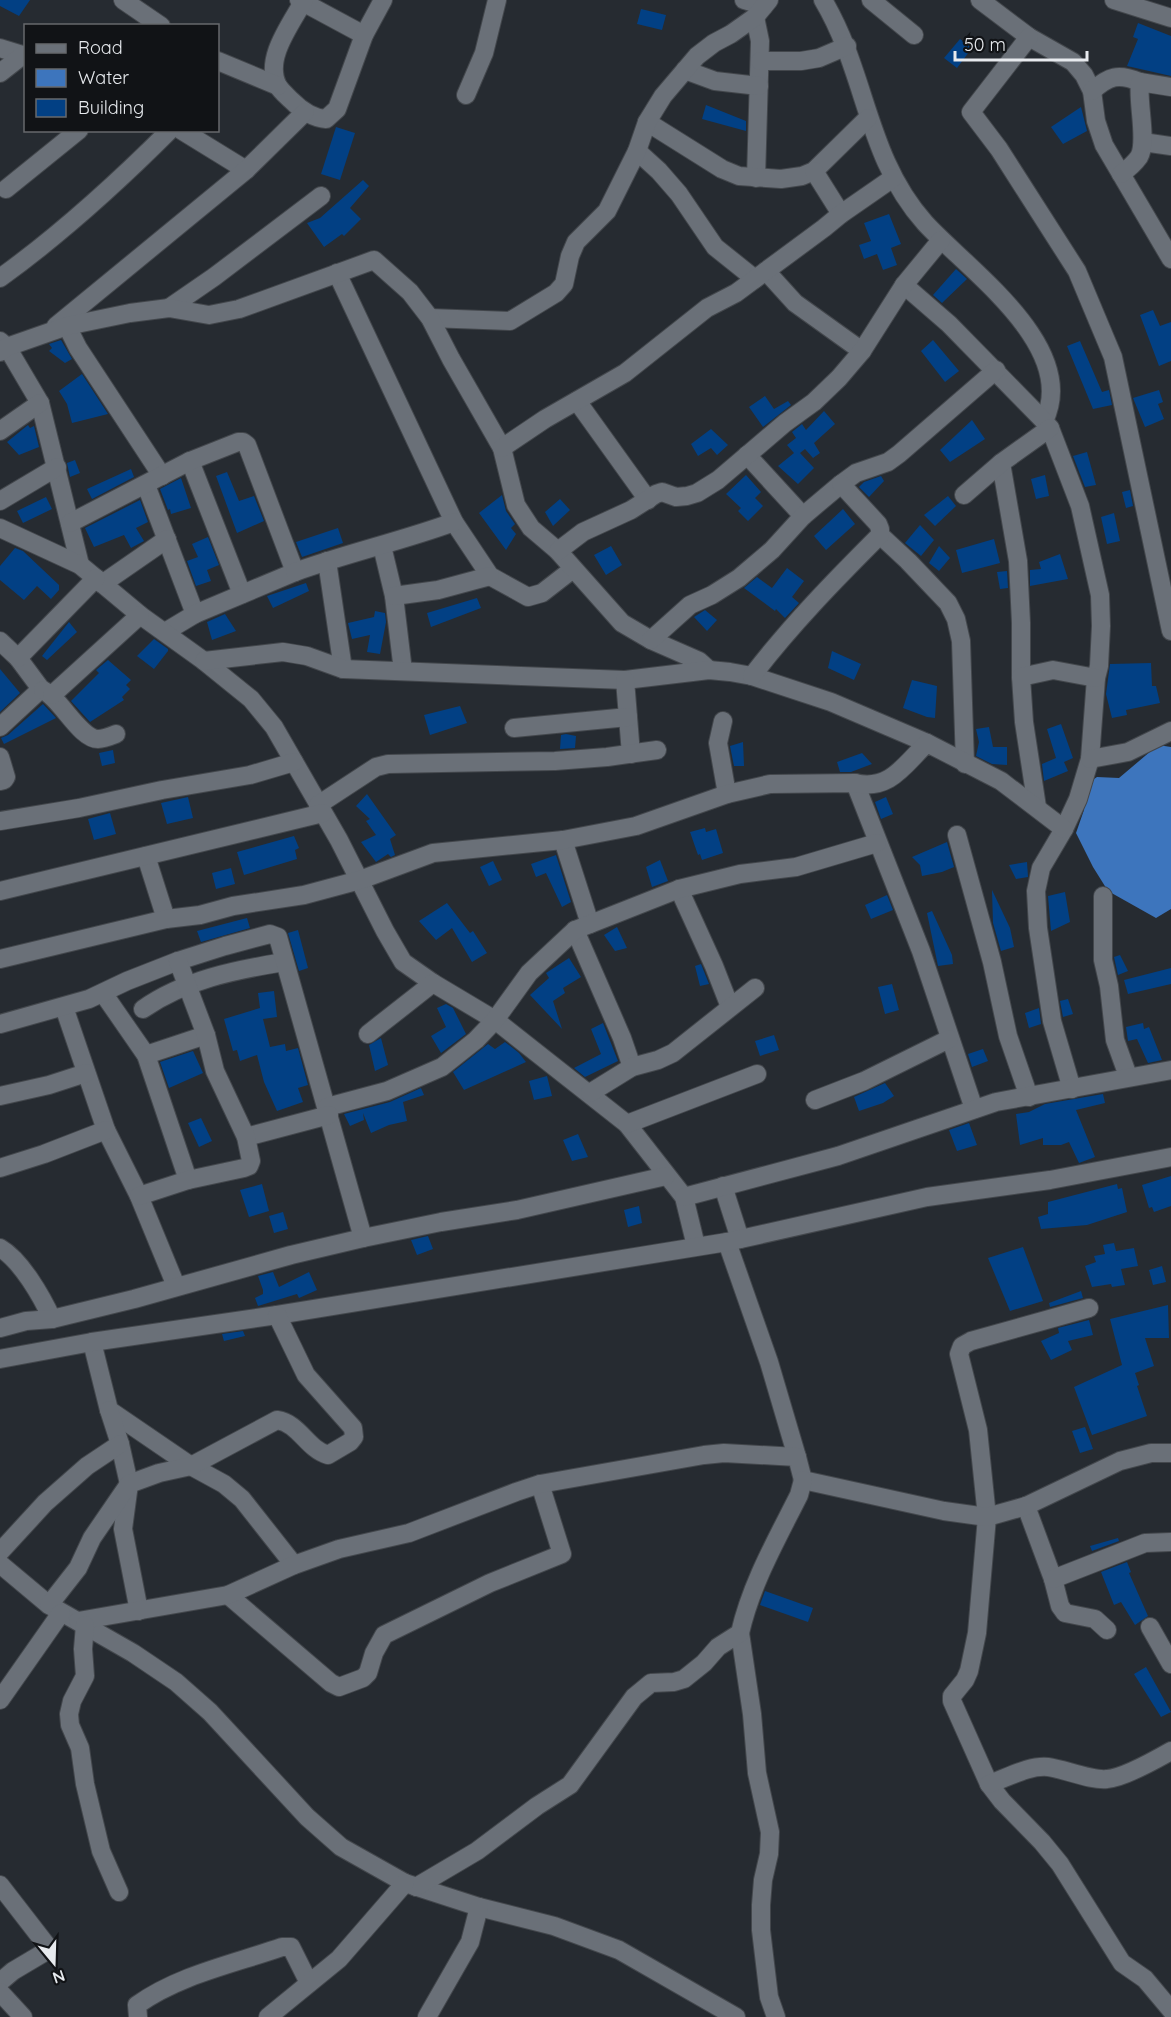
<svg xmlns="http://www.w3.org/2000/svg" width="1171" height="2017" font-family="Quicksand,sans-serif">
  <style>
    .water { fill: #3d75bd }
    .building { fill: #024084 }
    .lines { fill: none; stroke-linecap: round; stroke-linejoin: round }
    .minor-casing { stroke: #43474c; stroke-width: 20 }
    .minor { stroke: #6a7078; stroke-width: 18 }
  </style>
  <rect width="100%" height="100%" fill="#262b31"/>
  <polygon class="water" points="1158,745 1171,747 1171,909 1156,918 1108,891 1093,867 1076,833 1084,810 1085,785 1097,777 1119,778"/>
  <g class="building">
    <polygon points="0,0 30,0 19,16 0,6"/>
    <polygon points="641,9 666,15 662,30 637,24"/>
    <polygon points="1138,23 1171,36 1171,76 1127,66 1138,39 1133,37"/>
    <polygon points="960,39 972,48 957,68 944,58"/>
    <polygon points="706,105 746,121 746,131 702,119"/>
    <polygon points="1081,107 1087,131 1063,144 1051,127"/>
    <polygon points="336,127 355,133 340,180 321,174"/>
    <polygon points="363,180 369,186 350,208 361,219 344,236 342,234 324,247 307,223 320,218"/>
    <polygon points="889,214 901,244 891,248 897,265 883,270 877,254 864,259 859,245 871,241 864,223"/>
    <polygon points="956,269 967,279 942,303 933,295"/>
    <polygon points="1153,310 1160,326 1171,322 1171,361 1159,366 1140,315"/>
    <polygon points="61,340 72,359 65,363 49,351 52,348 49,344"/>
    <polygon points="933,340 959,371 945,382 921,351"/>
    <polygon points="1080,341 1102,392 1109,390 1112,405 1093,409 1067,346"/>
    <polygon points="82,374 108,414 72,423 67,404 59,391"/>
    <polygon points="1159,390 1163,402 1158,404 1164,419 1145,427 1133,398"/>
    <polygon points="765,396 774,409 788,401 791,405 763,427 749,407"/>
    <polygon points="824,411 835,424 814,443 820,453 813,458 805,449 800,453 814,468 798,484 778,466 794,453 787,445 796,438 792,432 802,424 806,430"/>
    <polygon points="972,420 985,439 950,462 940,450"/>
    <polygon points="28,425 30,428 34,426 39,447 19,455 7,442"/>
    <polygon points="711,429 728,445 717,455 711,448 698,456 691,444"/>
    <polygon points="1087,452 1096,485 1085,487 1073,456"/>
    <polygon points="75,460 80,473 70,477 67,463"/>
    <polygon points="131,469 134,477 92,499 87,489"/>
    <polygon points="227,472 239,501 254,496 264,521 237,533 216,476"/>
    <polygon points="746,475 761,492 755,498 763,506 748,521 738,511 741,508 726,494"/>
    <polygon points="1045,475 1049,496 1036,499 1031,479"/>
    <polygon points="881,476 884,481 869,497 859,487 864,482"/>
    <polygon points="181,478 191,508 171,514 170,509 168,510 160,489"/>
    <polygon points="1130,490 1133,506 1126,508 1122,492"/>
    <polygon points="502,495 506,511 515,524 511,528 516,534 506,550 479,513"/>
    <polygon points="948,496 956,506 935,526 924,515"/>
    <polygon points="46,497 52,509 23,523 17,511"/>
    <polygon points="560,499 570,510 553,526 545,512"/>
    <polygon points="140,500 148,522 136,528 144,541 131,548 124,535 94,547 85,528"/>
    <polygon points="843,509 855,524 826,550 814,536"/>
    <polygon points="1114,513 1120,541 1107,544 1101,517"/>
    <polygon points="920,525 934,540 921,556 905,543"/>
    <polygon points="338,528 343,543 302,557 296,542"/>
    <polygon points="208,537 219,565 207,570 211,581 196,586 187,561 198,557 192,544"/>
    <polygon points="994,539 1000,563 962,573 956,550"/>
    <polygon points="611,546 622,565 606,575 594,555"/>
    <polygon points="939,546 950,558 939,571 929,563"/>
    <polygon points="15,548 23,551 59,585 59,590 51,599 37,586 24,600 0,580 0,566"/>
    <polygon points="1060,554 1068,579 1030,586 1030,570 1041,569 1039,562"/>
    <polygon points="787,568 804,581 792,597 799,603 785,618 776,609 775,611 744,588 757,577 772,588"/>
    <polygon points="1007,571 1008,588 1000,589 997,572"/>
    <polygon points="306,583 309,591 273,608 267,596"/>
    <polygon points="477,598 481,608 431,627 427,613"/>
    <polygon points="705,610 717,620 707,631 694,617"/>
    <polygon points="375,611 385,613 386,622 380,654 367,652 370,635 352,639 348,623 374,617"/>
    <polygon points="225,614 236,631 212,640 207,622"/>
    <polygon points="69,622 77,632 47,660 42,656"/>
    <polygon points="154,639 168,649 168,651 154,669 137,656"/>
    <polygon points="832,651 861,664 854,680 828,668"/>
    <polygon points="108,660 131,680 126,685 130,689 122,697 124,700 90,722 71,701 99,673 96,670"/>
    <polygon points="1151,663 1152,686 1156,686 1160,703 1126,710 1127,715 1112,718 1106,694 1110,664"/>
    <polygon points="0,669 20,693 0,712"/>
    <polygon points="912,680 937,686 935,718 927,717 903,708"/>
    <polygon points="43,704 56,718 4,744 1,738 8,735"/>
    <polygon points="460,706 467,723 430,735 424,715"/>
    <polygon points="1061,724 1073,758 1064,762 1068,771 1044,781 1042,764 1056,758 1047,729"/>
    <polygon points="989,727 993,747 1007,747 1007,765 992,764 976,756 979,742 976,729"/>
    <polygon points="566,734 576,736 575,748 560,749 561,735"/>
    <polygon points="743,742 744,766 734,766 730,746"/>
    <polygon points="113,750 115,763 102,766 99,753"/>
    <polygon points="862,753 872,764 851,772 840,772 837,762"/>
    <polygon points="367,794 396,835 390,839 395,855 391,857 388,854 376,862 361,842 376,835 366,821 370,819 356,806"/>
    <polygon points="188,797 193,818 167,824 161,803"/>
    <polygon points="886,797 893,814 881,819 875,802"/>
    <polygon points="110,813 116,834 94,840 88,819"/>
    <polygon points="705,828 706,832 716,829 723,853 702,860 700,854 698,855 690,832"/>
    <polygon points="294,836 299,848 295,850 297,859 244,875 237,852"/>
    <polygon points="947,842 954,867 942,872 922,876 920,865 912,857"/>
    <polygon points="556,855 571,902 562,907 546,873 536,877 531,864"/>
    <polygon points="660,860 668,881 652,887 646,867"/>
    <polygon points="493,861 502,880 489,886 480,867"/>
    <polygon points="1027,862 1028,877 1016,879 1009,865"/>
    <polygon points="231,868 235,884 216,889 212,873"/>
    <polygon points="992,890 1010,928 1014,947 1001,951 993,923"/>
    <polygon points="1065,892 1070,922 1051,931 1048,896"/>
    <polygon points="887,895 893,910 871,919 865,905"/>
    <polygon points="447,903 470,933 473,931 487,953 472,962 452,928 436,940 419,921"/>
    <polygon points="932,911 952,955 953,964 938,966 927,913"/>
    <polygon points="247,918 250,928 201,942 197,931"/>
    <polygon points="617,927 627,948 615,951 604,935"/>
    <polygon points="298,930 308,968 299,971 288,933"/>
    <polygon points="1120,955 1128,971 1118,975 1114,957"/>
    <polygon points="569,958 581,977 563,988 565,993 553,1001 562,1029 530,995 549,978 546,973"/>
    <polygon points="701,964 709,984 700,986 695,966"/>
    <polygon points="1171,968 1171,984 1128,994 1124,980"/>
    <polygon points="892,984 899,1010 885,1014 878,987"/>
    <polygon points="274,991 277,1017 263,1019 270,1047 285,1044 286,1051 298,1048 308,1085 298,1088 303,1102 277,1111 264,1082 257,1055 240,1061 237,1050 233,1051 224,1019 260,1008 258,993"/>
    <polygon points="1068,999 1073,1014 1063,1017 1060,1001"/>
    <polygon points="446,1004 453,1008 466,1034 441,1053 431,1036 446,1027 437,1008"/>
    <polygon points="1039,1008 1041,1024 1029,1028 1025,1013"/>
    <polygon points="603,1023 618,1061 585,1077 574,1068 601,1054 591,1029"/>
    <polygon points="1143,1023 1144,1029 1149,1027 1162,1060 1148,1063 1137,1039 1128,1041 1126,1027"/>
    <polygon points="774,1035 779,1050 760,1056 755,1041"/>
    <polygon points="381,1038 388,1065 375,1071 369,1045"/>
    <polygon points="505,1042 519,1053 526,1062 464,1090 453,1072 488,1044 495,1049"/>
    <polygon points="983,1049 988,1061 972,1067 968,1054"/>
    <polygon points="193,1051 203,1073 169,1088 160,1062"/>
    <polygon points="547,1076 552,1096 534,1100 529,1081"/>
    <polygon points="885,1083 894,1096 883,1103 859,1111 854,1097"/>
    <polygon points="421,1088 424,1095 403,1102 407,1121 389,1125 371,1133 363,1113 364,1120 350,1126 344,1114 390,1102"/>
    <polygon points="1103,1094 1105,1103 1076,1110 1095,1157 1079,1163 1069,1142 1061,1145 1043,1145 1043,1138 1020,1145 1016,1114 1029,1112 1045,1104"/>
    <polygon points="201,1118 212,1141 199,1147 188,1123"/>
    <polygon points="969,1123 977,1145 957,1151 949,1130"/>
    <polygon points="578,1134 588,1157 572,1161 563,1140"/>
    <polygon points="1171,1176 1171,1206 1154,1212 1152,1207 1149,1208 1142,1185"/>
    <polygon points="262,1184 269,1211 249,1217 240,1190"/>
    <polygon points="1117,1184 1118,1189 1122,1188 1127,1212 1087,1225 1041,1229 1038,1217 1048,1214 1048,1202"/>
    <polygon points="639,1206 642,1223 628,1227 624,1210"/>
    <polygon points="283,1212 288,1229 274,1233 269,1216"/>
    <polygon points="428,1236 433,1249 417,1255 411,1240"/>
    <polygon points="1114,1243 1116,1251 1134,1248 1138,1266 1121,1269 1125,1285 1112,1287 1111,1284 1092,1287 1085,1266 1096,1262 1094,1256 1105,1254 1103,1245"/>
    <polygon points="1023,1247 1043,1301 1010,1311 988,1258"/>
    <polygon points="1162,1266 1166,1282 1153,1285 1149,1270"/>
    <polygon points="273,1272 279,1287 309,1272 317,1290 299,1298 297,1294 258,1306 255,1298 263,1294 263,1290 258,1276"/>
    <polygon points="1081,1291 1083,1298 1050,1307 1049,1303"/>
    <polygon points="1168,1305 1169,1338 1145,1338 1154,1366 1135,1373 1139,1385 1137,1386 1147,1416 1092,1435 1074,1387 1122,1365 1110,1319"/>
    <polygon points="1089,1320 1093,1335 1068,1341 1072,1350 1051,1360 1041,1341 1059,1333 1058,1328"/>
    <polygon points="243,1331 245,1336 224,1341 222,1334"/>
    <polygon points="1085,1427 1093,1449 1080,1453 1072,1431"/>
    <polygon points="1118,1538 1119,1541 1092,1551 1090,1546"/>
    <polygon points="1127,1562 1131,1572 1129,1573 1148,1616 1135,1625 1121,1602 1114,1605 1101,1572"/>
    <polygon points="765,1591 813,1608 808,1622 760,1605"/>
    <polygon points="1146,1667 1171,1712 1161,1717 1134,1674"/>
  </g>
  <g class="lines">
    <defs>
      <g id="minor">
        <polyline points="123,0 161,26"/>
        <polyline points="299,0 364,35"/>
        <path d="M304 0C292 23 263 59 278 86 281 91 287 96 291 100 301 110 312 118 326 119L337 109 364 35 383 0"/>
        <polyline points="744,0 764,6"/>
        <path d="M823 0C867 74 866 157 925 223 968 270 1080 347 1044 421L1050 428 1080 506 1100 595 1101 626 1099 666 1096 678 1090 759 1078 799 1064 829 1041 868 1036 891 1038 928 1052 1021 1072 1089"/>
        <polyline points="871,0 914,35"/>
        <polyline points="980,0 1029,37 1073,62 1084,75 1092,91 1096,121 1104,145 1171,259"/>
        <polyline points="1114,0 1171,18"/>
        <polyline points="755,17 760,41 756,178"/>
        <polyline points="1029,37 971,112 999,149 1077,271 1113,357 1171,631"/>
        <polyline points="0,48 26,56"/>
        <polyline points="218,61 278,86"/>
        <polyline points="760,61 801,61 819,58 847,46"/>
        <polyline points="685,70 715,81 759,86"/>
        <polyline points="0,73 23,55"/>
        <path d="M1092 91C1109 76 1118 73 1140 82"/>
        <polyline points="466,95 484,53 497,0"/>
        <polyline points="647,122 722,169 739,176 781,179 802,176 814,171 868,118"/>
        <polyline points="181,130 246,170"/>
        <polyline points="1143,142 1171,146"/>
        <polyline points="637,151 659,171 679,194 715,247 755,279"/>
        <polyline points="814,171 841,214"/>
        <path d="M1121 174C1128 169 1134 164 1139 157 1148 142 1137 102 1140 82L1171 87"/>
        <polyline points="6,189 79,130"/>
        <polyline points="766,271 795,303 862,351"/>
        <polyline points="337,273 454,522 490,576 528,597 542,593 573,569"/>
        <path d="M0 278C61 234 116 184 170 130"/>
        <polyline points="904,285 949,324 1044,421"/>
        <polyline points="169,308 214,277 321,196"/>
        <polyline points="430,318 510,321 556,293 564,284 570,256 576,242 607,211 637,151 647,122 663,96 697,56 714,43 731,34 755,17 769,0"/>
        <polyline points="56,326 246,170 305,112"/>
        <polyline points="67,326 78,348 162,476"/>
        <polyline points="0,341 7,347 40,403 80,565"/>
        <polyline points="0,352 7,347 67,326 130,313 169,308 209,315 239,309 374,260 410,292 430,318 451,359 502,448 516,505 531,528 558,551 622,623 651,640 699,661 709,670"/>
        <polyline points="577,401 648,500"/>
        <polyline points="0,431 40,403"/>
        <polyline points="502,448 545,419 625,373 707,308 736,293 824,228 841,214 893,178"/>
        <polyline points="747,455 803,516"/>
        <polyline points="190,461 242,594"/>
        <polyline points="1001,463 1018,561 1021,623 1021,677"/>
        <polyline points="146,485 195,614"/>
        <polyline points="964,495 1001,463 1050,428"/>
        <polyline points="0,501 57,467"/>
        <polyline points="70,523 190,461 238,442 243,442 247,445 295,572 195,614 165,632"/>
        <polyline points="0,528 80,565 140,615 204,661 251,699 274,727 339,840 385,931 403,962 433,983 495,1020 627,1124 684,1197 696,1246"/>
        <polyline points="880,535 908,561 948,603 956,619 961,641 965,764"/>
        <polyline points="382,546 394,596 403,671"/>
        <polyline points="558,551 583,532 631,510 656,494 662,492 676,497 687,496 697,493 718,480 785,423 814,402 839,378 862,351 904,285 941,240"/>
        <polyline points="327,561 343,669"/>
        <path d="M295 572C348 553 402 541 454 522"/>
        <polyline points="102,584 167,539"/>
        <polyline points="394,596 438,590 490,576"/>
        <polyline points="651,640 690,605 712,595 739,578 772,550 803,516 841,484 856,473 888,462 899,454 996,370"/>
        <polyline points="0,641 18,658 41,689 0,727"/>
        <polyline points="18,658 96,578"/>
        <polyline points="204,661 283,652 307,656 343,669 625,680 709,670 730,672 752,676 831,702 927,743"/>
        <path d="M752 676C791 625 835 580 880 535V529L878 524 841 484"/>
        <polyline points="625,680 631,754"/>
        <path d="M43 690C61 699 80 739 98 739 103 739 111 736 116 734"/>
        <polyline points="52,695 140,615"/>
        <polyline points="723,721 718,743 727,794"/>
        <polyline points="514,728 628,717"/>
        <polyline points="0,757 6,777 4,780 0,781"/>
        <polyline points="1090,759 1128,752 1171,731"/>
        <polyline points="855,783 921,951 974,1109"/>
        <polyline points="318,805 376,767 388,764 555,761 607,757 657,750"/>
        <polyline points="1037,807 1024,722 1021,677 1053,670 1096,678"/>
        <polyline points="0,821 79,808 162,790 250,775 294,762"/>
        <polyline points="957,835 992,962 1008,1036 1029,1097"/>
        <polyline points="563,840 590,924"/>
        <polyline points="146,856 166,919"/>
        <polyline points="679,889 714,966 730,1007"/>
        <polyline points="0,891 323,813"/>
        <polyline points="1103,896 1103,960 1109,986 1115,1040 1128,1076"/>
        <polyline points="575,930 622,1038 632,1067"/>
        <path d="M0 959 166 919 200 915 233 906 304 895 360 880 433 853 563 840 636 826 727 794 770 784 855 783C890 791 904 765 927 743L1001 781 1064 829"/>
        <polyline points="103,993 146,1055 188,1180"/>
        <polyline points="64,1007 106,1130 139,1196 176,1286"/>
        <path d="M143 1009C184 980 235 970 284 962"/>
        <polyline points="0,1024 89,999 127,981 178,961 225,946 270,934 278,937 363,1238"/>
        <polyline points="368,1034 433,983"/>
        <polyline points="146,1055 206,1035"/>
        <polyline points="590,1093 632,1067 658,1060 673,1053 755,988"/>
        <polyline points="0,1096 49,1085 86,1073"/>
        <polyline points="815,1100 864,1081 949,1039"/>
        <polyline points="327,1107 387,1091 442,1067 476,1040 495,1020 529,973 575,930 679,889 740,874 796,867 877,843"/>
        <polyline points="627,1124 757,1074"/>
        <polyline points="246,1137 329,1115"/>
        <polyline points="0,1168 44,1154 106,1130"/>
        <polyline points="723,1186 740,1239"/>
        <polyline points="139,1196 188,1180 244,1168 249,1166 251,1161 246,1137 215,1071 206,1035 178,961"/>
        <polyline points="684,1197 838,1156 996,1102 1171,1070"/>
        <polyline points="727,1242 769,1362 797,1457"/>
        <path d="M0 1248C21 1260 42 1297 52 1319"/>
        <polyline points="1089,1308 971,1341 962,1346 959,1354 978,1430 987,1517 977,1633 969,1671 965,1680 952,1696 952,1701 989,1784 1002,1801 1042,1842 1060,1864 1122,1963 1145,1979 1171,2010"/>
        <polyline points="0,1328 26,1321 52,1319 134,1299 291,1255 363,1238 441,1222 517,1210 666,1176"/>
        <polyline points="92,1342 109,1410 191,1466 224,1484 242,1499 294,1565"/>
        <polyline points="0,1359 92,1342 277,1315 727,1242 927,1197 1050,1180 1171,1157"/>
        <polyline points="109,1410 120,1444 129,1484 123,1529 139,1611"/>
        <polyline points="1026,1506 1053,1579 1060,1606 1065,1613 1095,1619 1107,1630"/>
        <polyline points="0,1552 45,1503 87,1466 120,1444"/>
        <polyline points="0,1564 49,1605 133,1653 176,1682 210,1712 307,1817 341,1847 405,1883 479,1907 554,1926 619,1950 736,2017"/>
        <polyline points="1053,1579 1145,1543 1171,1542"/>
        <polyline points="228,1595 331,1683 339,1687 363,1678 368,1673 374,1653 384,1635 490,1583 562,1554 540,1484"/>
        <path d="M49 1605 78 1568 92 1538 129 1484 159 1473 191 1466 277 1420C299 1423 307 1449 328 1455L350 1442 354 1437 353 1428 306 1375 277 1315"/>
        <polyline points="78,1621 228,1595 294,1565 339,1549 409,1533 516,1492 540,1484 704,1455 724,1453 797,1457 803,1480 944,1511 987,1517 1026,1506 1120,1461 1151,1453 1171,1453"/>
        <polyline points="85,1625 83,1649 85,1676 72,1701 69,1714 70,1725 80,1748 85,1784 101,1851 119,1892"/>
        <polyline points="1150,1627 1171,1664"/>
        <polyline points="740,1633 752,1714 757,1773 770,1832 769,1854 763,1880 761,1905 761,1930 769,1997 776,2017"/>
        <polyline points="0,1700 61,1613"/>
        <path d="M989 1784C1007 1778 1029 1765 1048 1767 1064 1769 1092 1781 1107 1779 1123 1778 1157 1759 1171 1751"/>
        <polyline points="0,1885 48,1947 45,1952 13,1971 0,1982"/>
        <path d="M416 1887 477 1851 537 1806 570 1785 634 1697 651 1683 674 1682 684 1679 704 1663 718 1647 740 1633C751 1584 777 1539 799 1495L803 1480"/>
        <polyline points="0,1992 23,2017"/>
        <path d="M138 2017 137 2005C179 1975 233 1964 282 1947H291L309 1983"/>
        <polyline points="268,2017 339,1959 405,1883"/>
        <polyline points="427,2017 470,1942 479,1907"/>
      </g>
    </defs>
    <use href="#minor" class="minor-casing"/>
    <use href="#minor" class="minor"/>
  </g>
  <rect x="24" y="24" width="195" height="108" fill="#111316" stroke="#67696c" stroke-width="1.5"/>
  <rect x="36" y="44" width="30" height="9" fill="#6a7078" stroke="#67696c" stroke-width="1.5"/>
  <text x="78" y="54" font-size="18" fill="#e7eaee">Road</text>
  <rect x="36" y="69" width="30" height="18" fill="#3d75bd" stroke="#67696c" stroke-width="1.5"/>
  <text x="78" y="84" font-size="18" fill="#e7eaee">Water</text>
  <rect x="36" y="99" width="30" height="18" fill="#024084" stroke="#67696c" stroke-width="1.5"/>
  <text x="78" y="114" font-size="18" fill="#e7eaee">Building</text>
  <g transform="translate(54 1963) rotate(161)" stroke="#111316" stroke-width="4.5" paint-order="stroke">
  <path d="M0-4.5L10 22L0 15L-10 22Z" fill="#e7eaee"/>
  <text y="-9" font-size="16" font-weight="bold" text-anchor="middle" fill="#e7eaee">N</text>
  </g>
  <path d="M955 51v9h132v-9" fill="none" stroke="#e7eaee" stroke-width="3"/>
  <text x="964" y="51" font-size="18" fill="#e7eaee" stroke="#111316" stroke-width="4.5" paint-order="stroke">50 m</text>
</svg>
